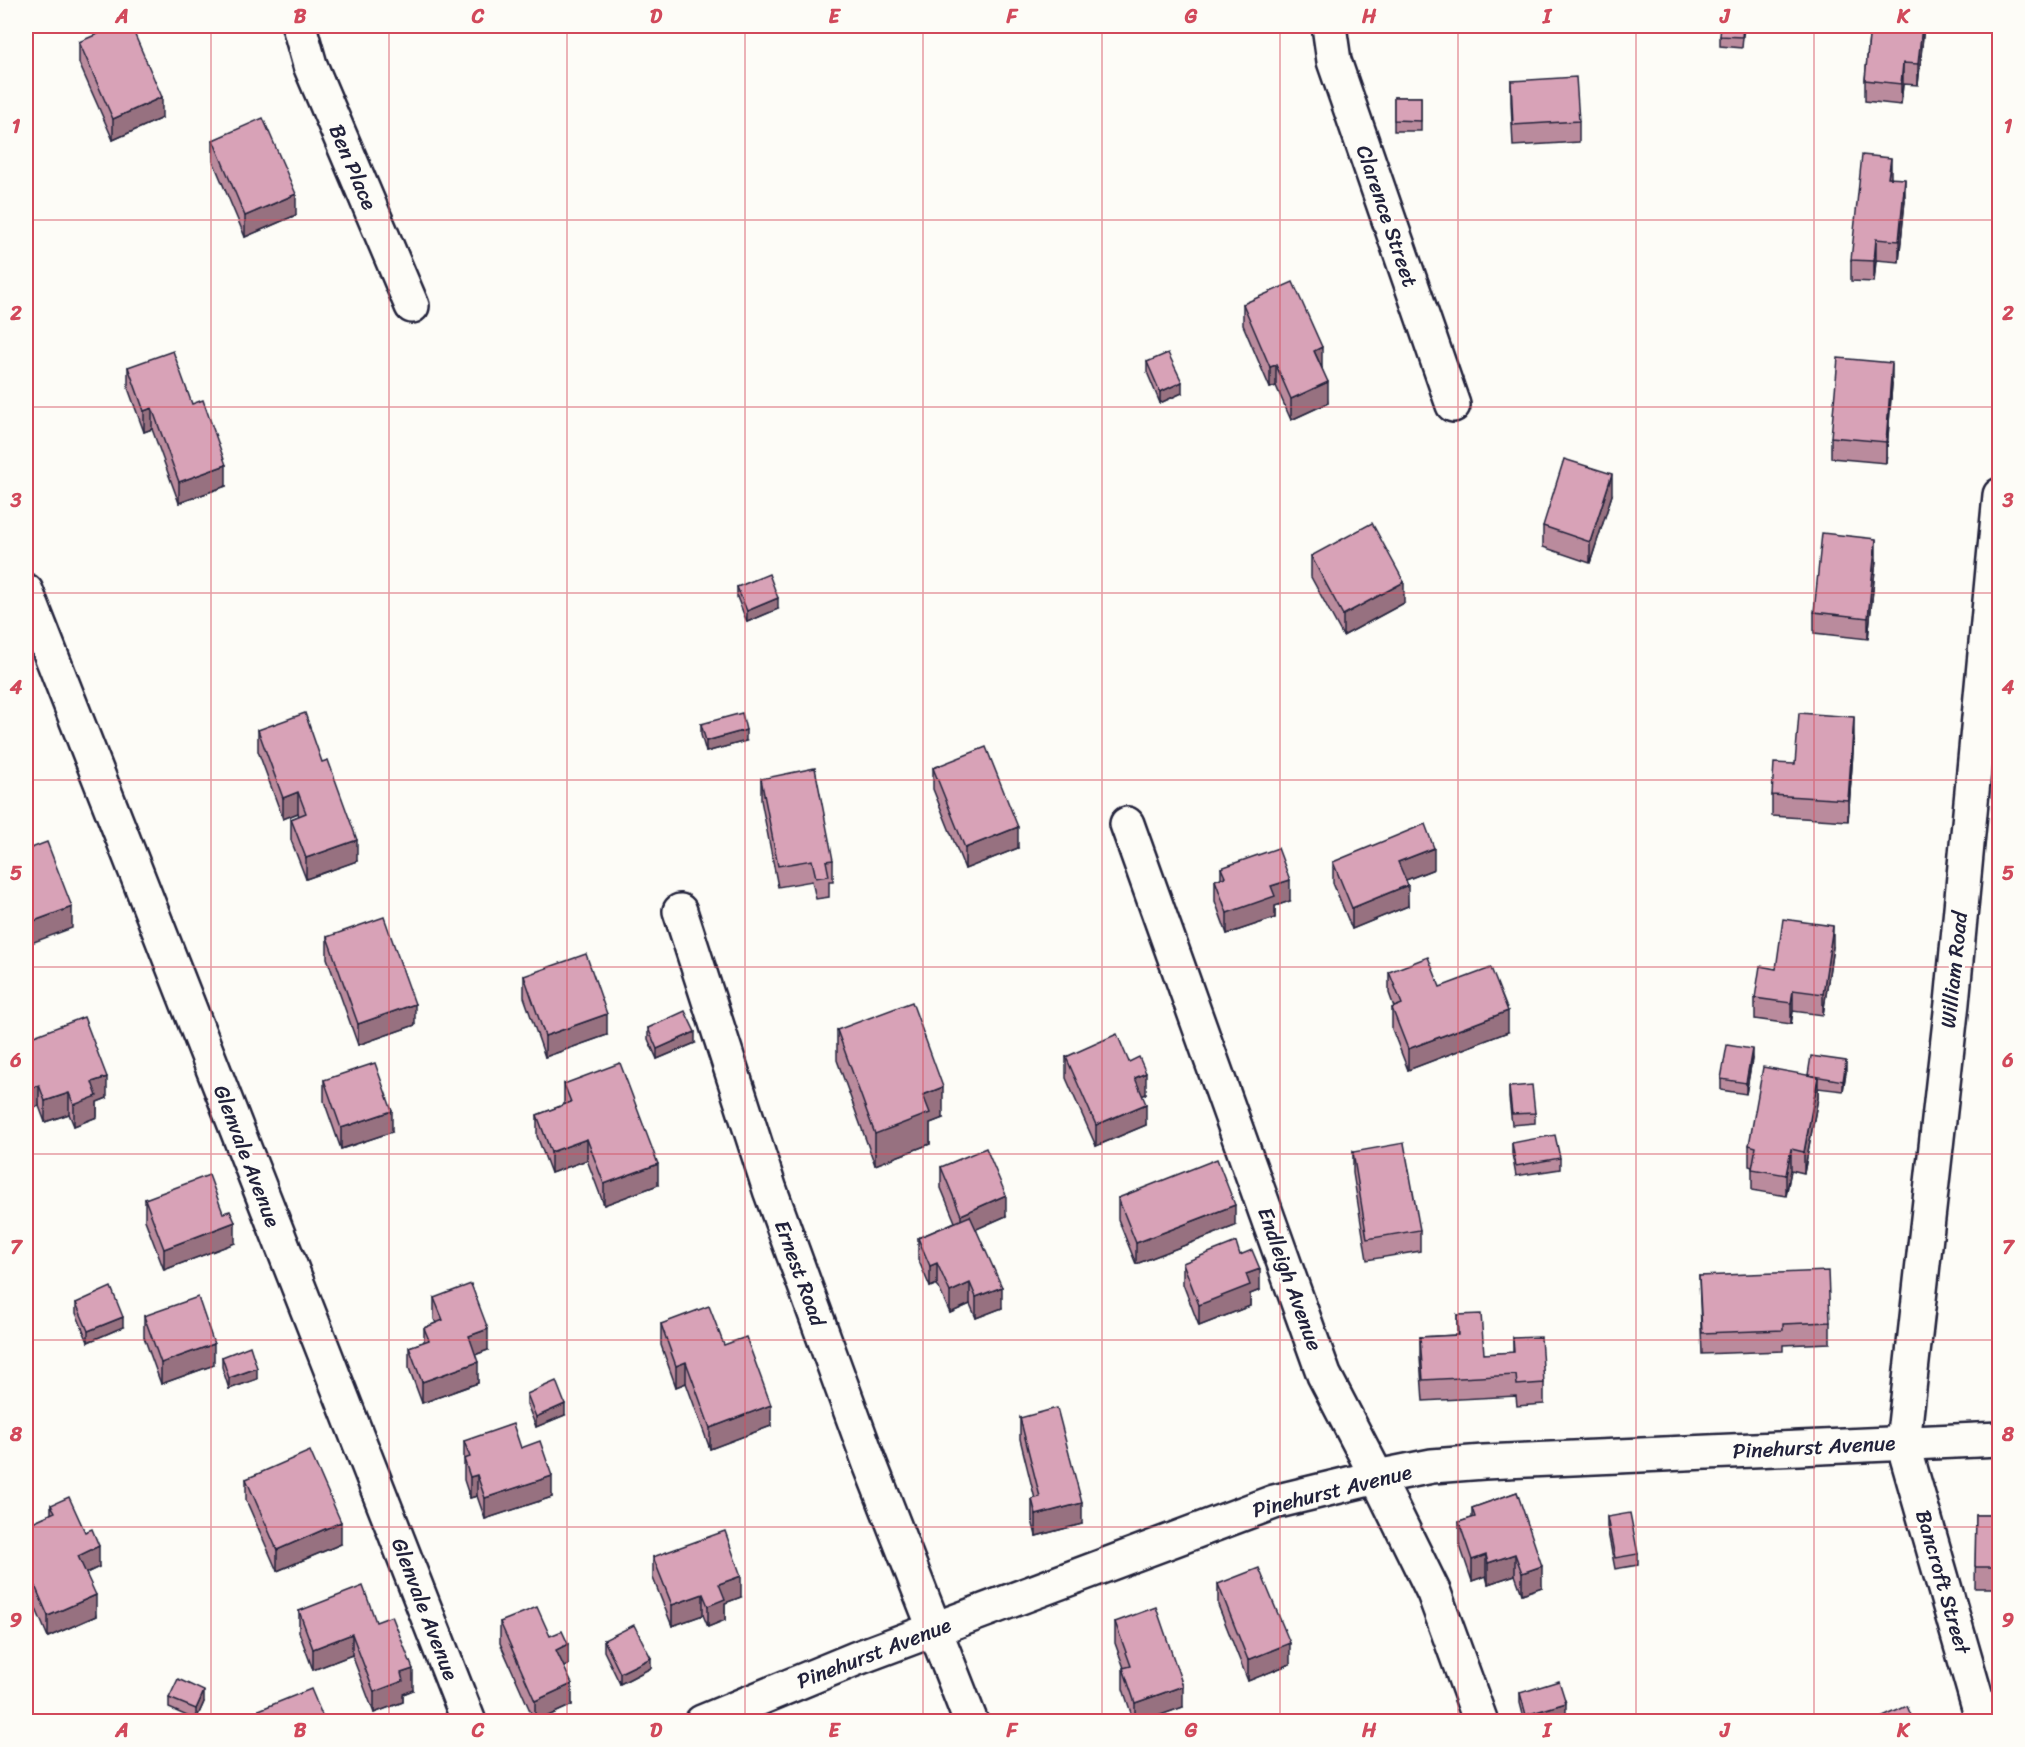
<svg xmlns="http://www.w3.org/2000/svg" width="2025" height="1747" font-family="Sriracha,sans-serif">
  <style>
    .lines { fill: none; stroke-linecap: round; stroke-linejoin: round }
    .minor-casing { stroke: #22223b; stroke-width: 38 }
    .minor { stroke: #fdfcf7; stroke-width: 33 }
    .wall { fill: #ba8b9d; stroke: #22223b; stroke-width: 1.5 }
    .shaded-wall { fill: #977180; stroke: #22223b; stroke-width: 1.5 }
    .building { fill: #d8a2b7; stroke: #22223b; stroke-width: 1.5 }
    .grid { fill: none; stroke: #d1495b; stroke-width: 1.5; stroke-opacity: 0.55 }
    .labels { text-anchor: middle; dominant-baseline: central; stroke-width: 6; stroke-linejoin: round; paint-order: stroke }
    .street-label { font-size: 21px; fill: #22223b; stroke: #fdfcf7 }
    .neatline { fill: none; stroke: #d1495b; stroke-width: 2 }
    .grid-label { font-size: 20px; text-anchor: middle; font-weight: bold; fill: #d1495b }
  </style>
  <rect width="100%" height="100%" fill="#fdfcf7"/>
  <filter id="ink" filterUnits="userSpaceOnUse"><feTurbulence type="fractalNoise" baseFrequency=".0167" numOctaves="2"/><feDisplacementMap in="SourceGraphic" scale="12" xChannelSelector="R" yChannelSelector="G"/><feConvolveMatrix kernelMatrix="1 2 1 2 8 2 1 2 1" color-interpolation-filters="sRGB"/></filter>
  <g filter="url(#ink)">
    <g class="lines">
      <defs>
        <g id="minor">
          <polyline points="299,26 310,65 412,306"/>
          <polyline points="1329,26 1334,61 1453,405"/>
          <polyline points="26,591 469,1722"/>
          <polyline points="1127,824 1324,1375 1377,1477 1434,1593 1481,1722"/>
          <polyline points="680,911 770,1190 870,1464 971,1722"/>
          <polyline points="702,1722 855,1659 1274,1502 1377,1477 1432,1466 1484,1462 2000,1439"/>
          <polyline points="1983,1722 1903,1443 1952,1003 2000,495"/>
        </g>
      </defs>
      <use href="#minor" class="minor-casing"/>
      <use href="#minor" class="minor"/>
    </g>
    <g class="wall">
      <polygon points="1744,26 1742,48 1720,46 1720,36"/>
      <polygon points="1870,26 1924,26 1918,85 1903,84 1901,105 1865,101 1865,80"/>
      <polygon points="79,42 162,118 113,140 79,63"/>
      <polygon points="1511,81 1579,121 1579,142 1513,146 1511,102"/>
      <rect x="1394" y="97" width="27" height="34"/>
      <polygon points="213,140 296,215 245,237 213,161"/>
      <polygon points="1891,178 1905,200 1899,262 1876,260 1874,282 1851,281 1851,260"/>
      <polygon points="1243,304 1322,368 1328,403 1291,420 1276,386 1270,388 1243,325"/>
      <polygon points="1147,362 1182,393 1160,403 1147,372"/>
      <polygon points="128,367 192,404 226,486 179,503 152,429 144,432 128,388"/>
      <polygon points="1892,384 1886,463 1831,458 1831,437"/>
      <polygon points="1612,495 1590,563 1543,547 1543,526"/>
      <polygon points="1311,556 1404,603 1343,636 1311,577"/>
      <polygon points="1876,560 1868,639 1814,633 1814,612"/>
      <polygon points="737,587 778,609 747,622 737,597"/>
      <polygon points="701,724 746,741 706,752 701,735"/>
      <polygon points="258,730 357,861 306,879 291,840 291,819 299,816 298,813 283,819 258,751"/>
      <polygon points="1854,738 1848,821 1772,816 1772,795 1795,764"/>
      <polygon points="933,768 1018,848 965,869 933,789"/>
      <polygon points="761,779 833,860 833,881 829,881 829,897 816,899 812,881 778,887 761,800"/>
      <polygon points="1333,862 1434,869 1406,880 1408,906 1352,929 1333,883"/>
      <polygon points="1221,868 1290,901 1275,906 1275,918 1227,934 1215,901 1215,880 1221,878"/>
      <polygon points="327,937 415,1025 358,1045 327,958"/>
      <polygon points="1833,947 1823,1015 1793,1011 1791,1024 1755,1019 1755,998 1776,969"/>
      <polygon points="1389,972 1508,1032 1408,1070 1392,1029 1392,1008 1394,1007 1389,993"/>
      <polygon points="524,976 607,1035 545,1057 524,997"/>
      <polygon points="648,1028 695,1043 657,1059 648,1039"/>
      <polygon points="837,1030 943,1118 930,1123 930,1144 875,1165 837,1060"/>
      <polygon points="26,1039 107,1098 97,1102 97,1117 74,1126 69,1114 45,1122 39,1106"/>
      <polygon points="1066,1057 1129,1062 1146,1094 1142,1095 1146,1125 1096,1146 1066,1078"/>
      <polygon points="1752,1059 1746,1094 1721,1090 1721,1079"/>
      <polygon points="1846,1072 1843,1091 1818,1088 1818,1098 1804,1173 1791,1170 1786,1196 1752,1190 1752,1167 1749,1166 1749,1145 1808,1075"/>
      <polygon points="324,1080 392,1132 341,1149 324,1101"/>
      <polygon points="564,1084 658,1185 604,1205 587,1160 551,1173 537,1136 537,1115 564,1105"/>
      <polygon points="1509,1087 1535,1113 1535,1123 1512,1125 1509,1098"/>
      <polygon points="1512,1143 1560,1158 1560,1169 1516,1176 1512,1154"/>
      <polygon points="1353,1152 1420,1230 1420,1251 1367,1260 1353,1173"/>
      <polygon points="941,1167 1006,1216 976,1229 1002,1308 976,1318 970,1304 950,1313 937,1284 930,1287 918,1259 918,1238 955,1222 941,1188"/>
      <polygon points="1118,1198 1235,1226 1136,1264 1118,1219"/>
      <polygon points="145,1199 235,1243 164,1270 145,1220"/>
      <polygon points="1240,1255 1260,1290 1250,1294 1250,1306 1199,1326 1183,1284 1183,1263"/>
      <polygon points="1699,1276 1830,1322 1830,1343 1783,1345 1783,1351 1702,1354"/>
      <polygon points="434,1298 488,1350 475,1355 478,1383 422,1403 409,1368 409,1347 424,1342 424,1328 436,1323 434,1319"/>
      <polygon points="76,1303 123,1327 88,1342 76,1313"/>
      <polygon points="1457,1315 1484,1354 1513,1353 1513,1338 1544,1383 1544,1404 1517,1406 1516,1396 1423,1401 1420,1358 1420,1337 1457,1335"/>
      <polygon points="144,1316 214,1365 161,1384 144,1337"/>
      <polygon points="661,1324 724,1345 771,1426 710,1449 686,1383 676,1387 661,1345"/>
      <polygon points="222,1357 257,1379 229,1389 222,1367"/>
      <polygon points="527,1394 565,1415 536,1427 527,1404"/>
      <polygon points="1020,1418 1082,1524 1036,1536 1032,1520 1032,1499 1035,1499 1020,1439"/>
      <polygon points="464,1441 521,1448 552,1497 485,1519 477,1496 470,1498 464,1480"/>
      <polygon points="246,1479 341,1544 277,1571 246,1500"/>
      <polygon points="1517,1492 1542,1587 1522,1594 1515,1575 1488,1584 1486,1576 1472,1581 1459,1543 1459,1522 1472,1518 1472,1508"/>
      <polygon points="51,1505 99,1567 86,1573 96,1616 48,1637 30,1595 26,1597 26,1525 51,1514"/>
      <polygon points="1976,1515 2000,1515 2000,1588 1975,1588"/>
      <polygon points="1607,1517 1638,1554 1638,1565 1615,1569 1607,1527"/>
      <polygon points="653,1557 741,1597 725,1603 725,1620 708,1627 703,1615 672,1626 653,1578"/>
      <polygon points="1218,1584 1290,1664 1248,1681 1218,1605"/>
      <polygon points="299,1611 376,1622 413,1690 403,1694 403,1702 374,1713 352,1655 313,1670 299,1632"/>
      <polygon points="500,1622 550,1636 568,1665 564,1667 572,1705 535,1722 500,1643"/>
      <polygon points="1115,1622 1183,1707 1141,1722 1134,1722 1123,1689 1123,1668 1124,1668 1115,1643"/>
      <polygon points="604,1640 651,1668 620,1684 604,1651"/>
      <polygon points="1520,1693 1566,1714 1541,1722 1525,1722 1520,1703"/>
      <polygon points="169,1698 204,1702 196,1720 169,1708"/>
      <polygon points="259,1710 325,1722 259,1722"/>
    </g>
    <g class="shaded-wall">
      <polygon points="1922,26 1924,26 1918,85 1918,64"/>
      <polygon points="1903,63 1903,84 1901,105 1901,84"/>
      <polygon points="162,97 162,118 113,140 113,119"/>
      <polygon points="1891,158 1891,179 1888,178"/>
      <polygon points="1905,179 1905,200 1899,262 1899,241"/>
      <polygon points="296,194 296,215 245,237 245,216"/>
      <polygon points="1876,239 1876,260 1874,282 1874,261"/>
      <polygon points="1322,347 1322,368 1314,351"/>
      <polygon points="1892,363 1892,384 1886,463 1886,442"/>
      <polygon points="1276,365 1276,386 1270,388 1270,367"/>
      <polygon points="1182,382 1182,393 1160,403 1160,392"/>
      <polygon points="1328,382 1328,403 1291,420 1291,399"/>
      <polygon points="152,408 152,429 144,432 144,411"/>
      <polygon points="226,465 226,486 179,503 179,482"/>
      <polygon points="1612,474 1612,495 1590,563 1590,542"/>
      <polygon points="1876,539 1876,560 1868,639 1868,618"/>
      <polygon points="1404,582 1404,603 1343,636 1343,615"/>
      <polygon points="778,598 778,609 747,622 747,611"/>
      <polygon points="1854,717 1854,738 1848,821 1848,800"/>
      <polygon points="746,730 746,741 706,752 706,741"/>
      <polygon points="298,792 298,813 283,819 283,798"/>
      <polygon points="1018,827 1018,848 965,869 965,848"/>
      <polygon points="357,840 357,861 306,879 306,858"/>
      <polygon points="1434,848 1434,869 1398,883 1398,862"/>
      <polygon points="1290,880 1290,901 1275,906 1275,918 1227,934 1227,913 1271,886"/>
      <polygon points="1408,885 1408,906 1352,929 1352,908"/>
      <polygon points="72,907 72,928 26,945 26,924"/>
      <polygon points="1833,926 1833,947 1823,1015 1823,994"/>
      <polygon points="1793,990 1793,1011 1791,1024 1791,1003"/>
      <polygon points="415,1004 415,1025 358,1045 358,1024"/>
      <polygon points="1508,1011 1508,1032 1408,1070 1408,1049"/>
      <polygon points="607,1014 607,1035 545,1057 545,1036"/>
      <polygon points="695,1032 695,1043 657,1059 657,1049"/>
      <polygon points="1752,1049 1752,1059 1746,1094 1746,1083"/>
      <polygon points="1846,1061 1846,1072 1843,1091 1843,1081"/>
      <polygon points="1146,1073 1146,1094 1135,1099 1135,1078"/>
      <polygon points="107,1077 107,1098 97,1102 97,1117 74,1126 74,1105 92,1082"/>
      <polygon points="1818,1077 1818,1098 1804,1173 1804,1152"/>
      <polygon points="39,1085 39,1106 26,1111 26,1090"/>
      <polygon points="943,1087 943,1118 930,1123 930,1144 875,1165 875,1134 923,1095"/>
      <polygon points="69,1093 69,1114 45,1122 45,1101"/>
      <polygon points="1146,1104 1146,1125 1096,1146 1096,1125"/>
      <polygon points="392,1111 392,1132 341,1149 341,1128"/>
      <polygon points="587,1139 587,1160 551,1173 551,1152"/>
      <polygon points="1791,1149 1791,1170 1786,1196 1786,1175"/>
      <polygon points="658,1164 658,1185 604,1205 604,1184"/>
      <polygon points="1006,1195 1006,1216 961,1236 961,1215"/>
      <polygon points="1235,1205 1235,1226 1136,1264 1136,1243"/>
      <polygon points="235,1222 235,1243 164,1270 164,1249"/>
      <polygon points="937,1263 937,1284 930,1287 930,1266"/>
      <polygon points="1260,1269 1260,1290 1250,1294 1250,1306 1199,1326 1199,1305 1246,1274"/>
      <polygon points="970,1283 970,1304 950,1313 950,1292"/>
      <polygon points="1002,1287 1002,1308 976,1318 976,1297"/>
      <polygon points="123,1317 123,1327 88,1342 88,1331"/>
      <polygon points="488,1329 488,1350 469,1357 469,1336"/>
      <polygon points="214,1344 214,1365 161,1384 161,1363"/>
      <polygon points="478,1362 478,1383 422,1403 422,1382"/>
      <polygon points="686,1362 686,1383 676,1387 676,1366"/>
      <polygon points="257,1368 257,1379 229,1389 229,1378"/>
      <polygon points="565,1404 565,1415 536,1427 536,1417"/>
      <polygon points="771,1405 771,1426 710,1449 710,1428"/>
      <polygon points="477,1475 477,1496 470,1498 470,1477"/>
      <polygon points="552,1476 552,1497 485,1519 485,1498"/>
      <polygon points="1082,1503 1082,1524 1036,1536 1036,1515"/>
      <polygon points="341,1522 341,1544 277,1571 277,1550"/>
      <polygon points="99,1546 99,1567 78,1577 78,1556"/>
      <polygon points="1515,1554 1515,1575 1488,1584 1488,1563"/>
      <polygon points="1486,1555 1486,1576 1472,1581 1472,1560"/>
      <polygon points="1542,1566 1542,1587 1522,1594 1522,1573"/>
      <polygon points="30,1574 30,1595 26,1597 26,1576"/>
      <polygon points="741,1576 741,1597 725,1603 725,1620 708,1627 708,1606 719,1584"/>
      <polygon points="703,1594 703,1615 672,1626 672,1605"/>
      <polygon points="96,1595 96,1616 48,1637 48,1616"/>
      <polygon points="352,1634 352,1655 313,1670 313,1649"/>
      <polygon points="1290,1643 1290,1664 1248,1681 1248,1660"/>
      <polygon points="568,1644 568,1665 556,1671 556,1650"/>
      <polygon points="651,1658 651,1668 620,1684 620,1673"/>
      <polygon points="413,1669 413,1690 403,1694 403,1702 374,1713 374,1692 401,1673"/>
      <polygon points="572,1684 572,1705 535,1722 535,1701"/>
      <polygon points="1183,1686 1183,1707 1141,1722 1135,1722 1135,1703"/>
      <polygon points="204,1691 204,1702 196,1720 196,1709"/>
      <polygon points="1566,1703 1566,1714 1541,1722 1526,1722 1526,1715"/>
    </g>
    <g class="building">
      <polygon points="116,26 131,26 162,97 113,119 79,42"/>
      <polygon points="1721,26 1743,26 1742,37 1720,36"/>
      <polygon points="1870,26 1922,26 1918,64 1903,63 1901,84 1865,80"/>
      <polygon points="1576,77 1579,121 1513,125 1511,81"/>
      <polygon points="1394,97 1421,97 1421,121 1394,120"/>
      <polygon points="263,118 296,194 245,216 213,140"/>
      <polygon points="1862,155 1891,158 1888,178 1905,179 1899,241 1876,239 1874,261 1851,260"/>
      <polygon points="1293,282 1322,347 1314,351 1328,382 1291,399 1276,365 1270,367 1243,304"/>
      <polygon points="173,351 192,404 203,400 226,465 179,482 152,408 144,411 128,367"/>
      <polygon points="1168,353 1182,382 1160,392 1147,362"/>
      <polygon points="1838,358 1892,363 1886,442 1831,437"/>
      <polygon points="1564,459 1612,474 1590,542 1543,526"/>
      <polygon points="1372,523 1404,582 1343,615 1311,556"/>
      <polygon points="1822,533 1876,539 1868,618 1814,612"/>
      <polygon points="769,574 778,598 747,611 737,587"/>
      <polygon points="305,713 322,762 328,760 357,840 306,858 291,819 306,813 298,792 283,798 258,730"/>
      <polygon points="742,713 746,730 706,741 701,724"/>
      <polygon points="1799,713 1854,717 1848,800 1772,795 1774,763 1795,764"/>
      <polygon points="986,747 1018,827 965,848 933,768"/>
      <polygon points="815,768 833,860 826,861 829,876 816,878 812,860 778,866 761,779"/>
      <polygon points="1425,824 1434,848 1398,862 1408,885 1352,908 1333,862"/>
      <polygon points="47,842 72,907 26,924 26,850"/>
      <polygon points="1278,848 1290,880 1271,886 1275,896 1227,913 1215,880 1225,877 1221,868"/>
      <polygon points="384,917 415,1004 358,1024 327,937"/>
      <polygon points="1783,919 1833,926 1823,994 1793,990 1791,1003 1755,998 1760,966 1776,969"/>
      <polygon points="586,954 607,1014 545,1036 524,976"/>
      <polygon points="1428,957 1440,987 1491,968 1508,1011 1408,1049 1392,1008 1402,1004 1389,972"/>
      <polygon points="912,1002 943,1087 923,1095 930,1113 875,1134 837,1030"/>
      <polygon points="685,1011 695,1032 657,1049 648,1028"/>
      <polygon points="84,1017 107,1077 92,1082 97,1096 74,1105 69,1093 45,1101 39,1085 26,1090 26,1039"/>
      <polygon points="1117,1034 1129,1062 1139,1057 1146,1073 1135,1078 1146,1104 1096,1125 1066,1057"/>
      <polygon points="1727,1045 1752,1049 1746,1083 1721,1079"/>
      <polygon points="1811,1056 1846,1061 1843,1081 1808,1075"/>
      <polygon points="375,1063 392,1111 341,1128 324,1080"/>
      <polygon points="620,1063 658,1164 604,1184 587,1139 551,1152 537,1115 571,1102 564,1084"/>
      <polygon points="1763,1067 1818,1077 1804,1152 1791,1149 1786,1175 1752,1169 1756,1147 1749,1145"/>
      <polygon points="1532,1085 1535,1113 1512,1114 1509,1087"/>
      <polygon points="1555,1135 1560,1158 1516,1166 1512,1143"/>
      <polygon points="1404,1143 1420,1230 1367,1239 1353,1152"/>
      <polygon points="986,1148 1006,1195 961,1215 941,1167"/>
      <polygon points="1217,1159 1235,1205 1136,1243 1118,1198"/>
      <polygon points="209,1175 223,1213 230,1211 235,1222 164,1249 145,1199"/>
      <polygon points="970,1216 1002,1287 976,1297 970,1283 950,1292 937,1263 930,1266 918,1238"/>
      <polygon points="1236,1242 1240,1255 1252,1250 1260,1269 1246,1274 1250,1285 1199,1305 1183,1263"/>
      <polygon points="1828,1271 1830,1322 1783,1324 1783,1330 1702,1333 1699,1276"/>
      <polygon points="471,1284 488,1329 469,1336 478,1362 422,1382 409,1347 429,1340 424,1328 443,1320 434,1298"/>
      <polygon points="111,1287 123,1317 88,1331 76,1303"/>
      <polygon points="198,1297 214,1344 161,1363 144,1316"/>
      <polygon points="709,1306 724,1345 746,1337 771,1405 710,1428 686,1362 676,1366 661,1324"/>
      <polygon points="1481,1314 1484,1354 1514,1352 1513,1338 1541,1337 1544,1383 1517,1385 1516,1375 1423,1380 1420,1337 1458,1335 1457,1315"/>
      <polygon points="250,1346 257,1368 229,1378 222,1357"/>
      <polygon points="556,1381 565,1404 536,1417 527,1394"/>
      <polygon points="1057,1408 1082,1503 1036,1515 1032,1499 1040,1497 1020,1418"/>
      <polygon points="513,1424 521,1448 540,1441 552,1476 485,1498 477,1475 470,1477 464,1459 470,1457 464,1441"/>
      <polygon points="310,1451 341,1522 277,1550 246,1479"/>
      <polygon points="1517,1492 1542,1566 1522,1573 1515,1554 1488,1563 1486,1555 1472,1560 1459,1522 1475,1517 1472,1508"/>
      <polygon points="69,1497 85,1532 92,1529 99,1546 78,1556 96,1595 48,1616 30,1574 26,1576 26,1525 55,1512 51,1505"/>
      <polygon points="1630,1513 1638,1554 1615,1558 1607,1517"/>
      <polygon points="1976,1515 2000,1515 2000,1567 1975,1567"/>
      <polygon points="725,1531 741,1576 719,1584 725,1599 708,1606 703,1594 672,1605 653,1557"/>
      <polygon points="1259,1568 1290,1643 1248,1660 1218,1584"/>
      <polygon points="363,1586 376,1622 392,1616 413,1669 401,1673 403,1681 374,1692 352,1634 313,1649 299,1611"/>
      <polygon points="537,1607 550,1636 562,1631 568,1644 556,1650 572,1684 535,1701 500,1622"/>
      <polygon points="1156,1607 1183,1686 1135,1703 1123,1668 1131,1666 1115,1622"/>
      <polygon points="634,1625 651,1658 620,1673 604,1640"/>
      <polygon points="178,1679 204,1691 196,1709 169,1698"/>
      <polygon points="1559,1681 1566,1703 1526,1715 1520,1693"/>
      <polygon points="311,1689 325,1722 263,1722 259,1710"/>
      <polygon points="1907,1706 1914,1722 1872,1722"/>
    </g>
  </g>
  <path class="grid" d="M211 26V1722M389 26V1722M567 26V1722M745 26V1722M923 26V1722M1102 26V1722M1280 26V1722M1458 26V1722M1636 26V1722M1814 26V1722M26 220H2000M26 407H2000M26 593H2000M26 780H2000M26 967H2000M26 1154H2000M26 1340H2000M26 1527H2000"/>
  <g class="labels">
    <g class="street-label">
      <text transform="translate(353 167) rotate(67)">Ben Place</text>
      <text transform="translate(1387 216) rotate(71)">Clarence Street</text>
      <text transform="translate(1954 970) rotate(-84)">William Road</text>
      <text transform="translate(247 1156) rotate(69)">Glenvale Avenue</text>
      <text transform="translate(800 1273) rotate(70)">Ernest Road</text>
      <text transform="translate(1290 1279) rotate(70)">Endleigh Avenue</text>
      <text transform="translate(1814 1447) rotate(-3)">Pinehurst Avenue</text>
      <text transform="translate(1332 1491) rotate(-14)">Pinehurst Avenue</text>
      <text transform="translate(1943 1582) rotate(74)">Bancroft Street</text>
      <text transform="translate(425 1609) rotate(69)">Glenvale Avenue</text>
      <text transform="translate(874 1653) rotate(-21)">Pinehurst Avenue</text>
    </g>
  </g>
  <rect width="2025" height="1747" fill="none" stroke="#fdfcf7" stroke-width="66"/>
  <rect x="33" y="33" width="1959" height="1681" class="neatline"/>
  <g class="grid-label">
    <text x="122" y="23">A</text>
    <text x="300" y="23">B</text>
    <text x="478" y="23">C</text>
    <text x="656" y="23">D</text>
    <text x="834" y="23">E</text>
    <text x="1012" y="23">F</text>
    <text x="1191" y="23">G</text>
    <text x="1369" y="23">H</text>
    <text x="1547" y="23">I</text>
    <text x="1725" y="23">J</text>
    <text x="1903" y="23">K</text>
    <text x="16" y="133">1</text>
    <text x="2008" y="133">1</text>
    <text x="16" y="320">2</text>
    <text x="2008" y="320">2</text>
    <text x="16" y="507">3</text>
    <text x="2008" y="507">3</text>
    <text x="16" y="694">4</text>
    <text x="2008" y="694">4</text>
    <text x="16" y="880">5</text>
    <text x="2008" y="880">5</text>
    <text x="16" y="1067">6</text>
    <text x="2008" y="1067">6</text>
    <text x="16" y="1254">7</text>
    <text x="2008" y="1254">7</text>
    <text x="16" y="1441">8</text>
    <text x="2008" y="1441">8</text>
    <text x="16" y="1627">9</text>
    <text x="2008" y="1627">9</text>
    <text x="122" y="1737">A</text>
    <text x="300" y="1737">B</text>
    <text x="478" y="1737">C</text>
    <text x="656" y="1737">D</text>
    <text x="834" y="1737">E</text>
    <text x="1012" y="1737">F</text>
    <text x="1191" y="1737">G</text>
    <text x="1369" y="1737">H</text>
    <text x="1547" y="1737">I</text>
    <text x="1725" y="1737">J</text>
    <text x="1903" y="1737">K</text>
  </g>
</svg>
